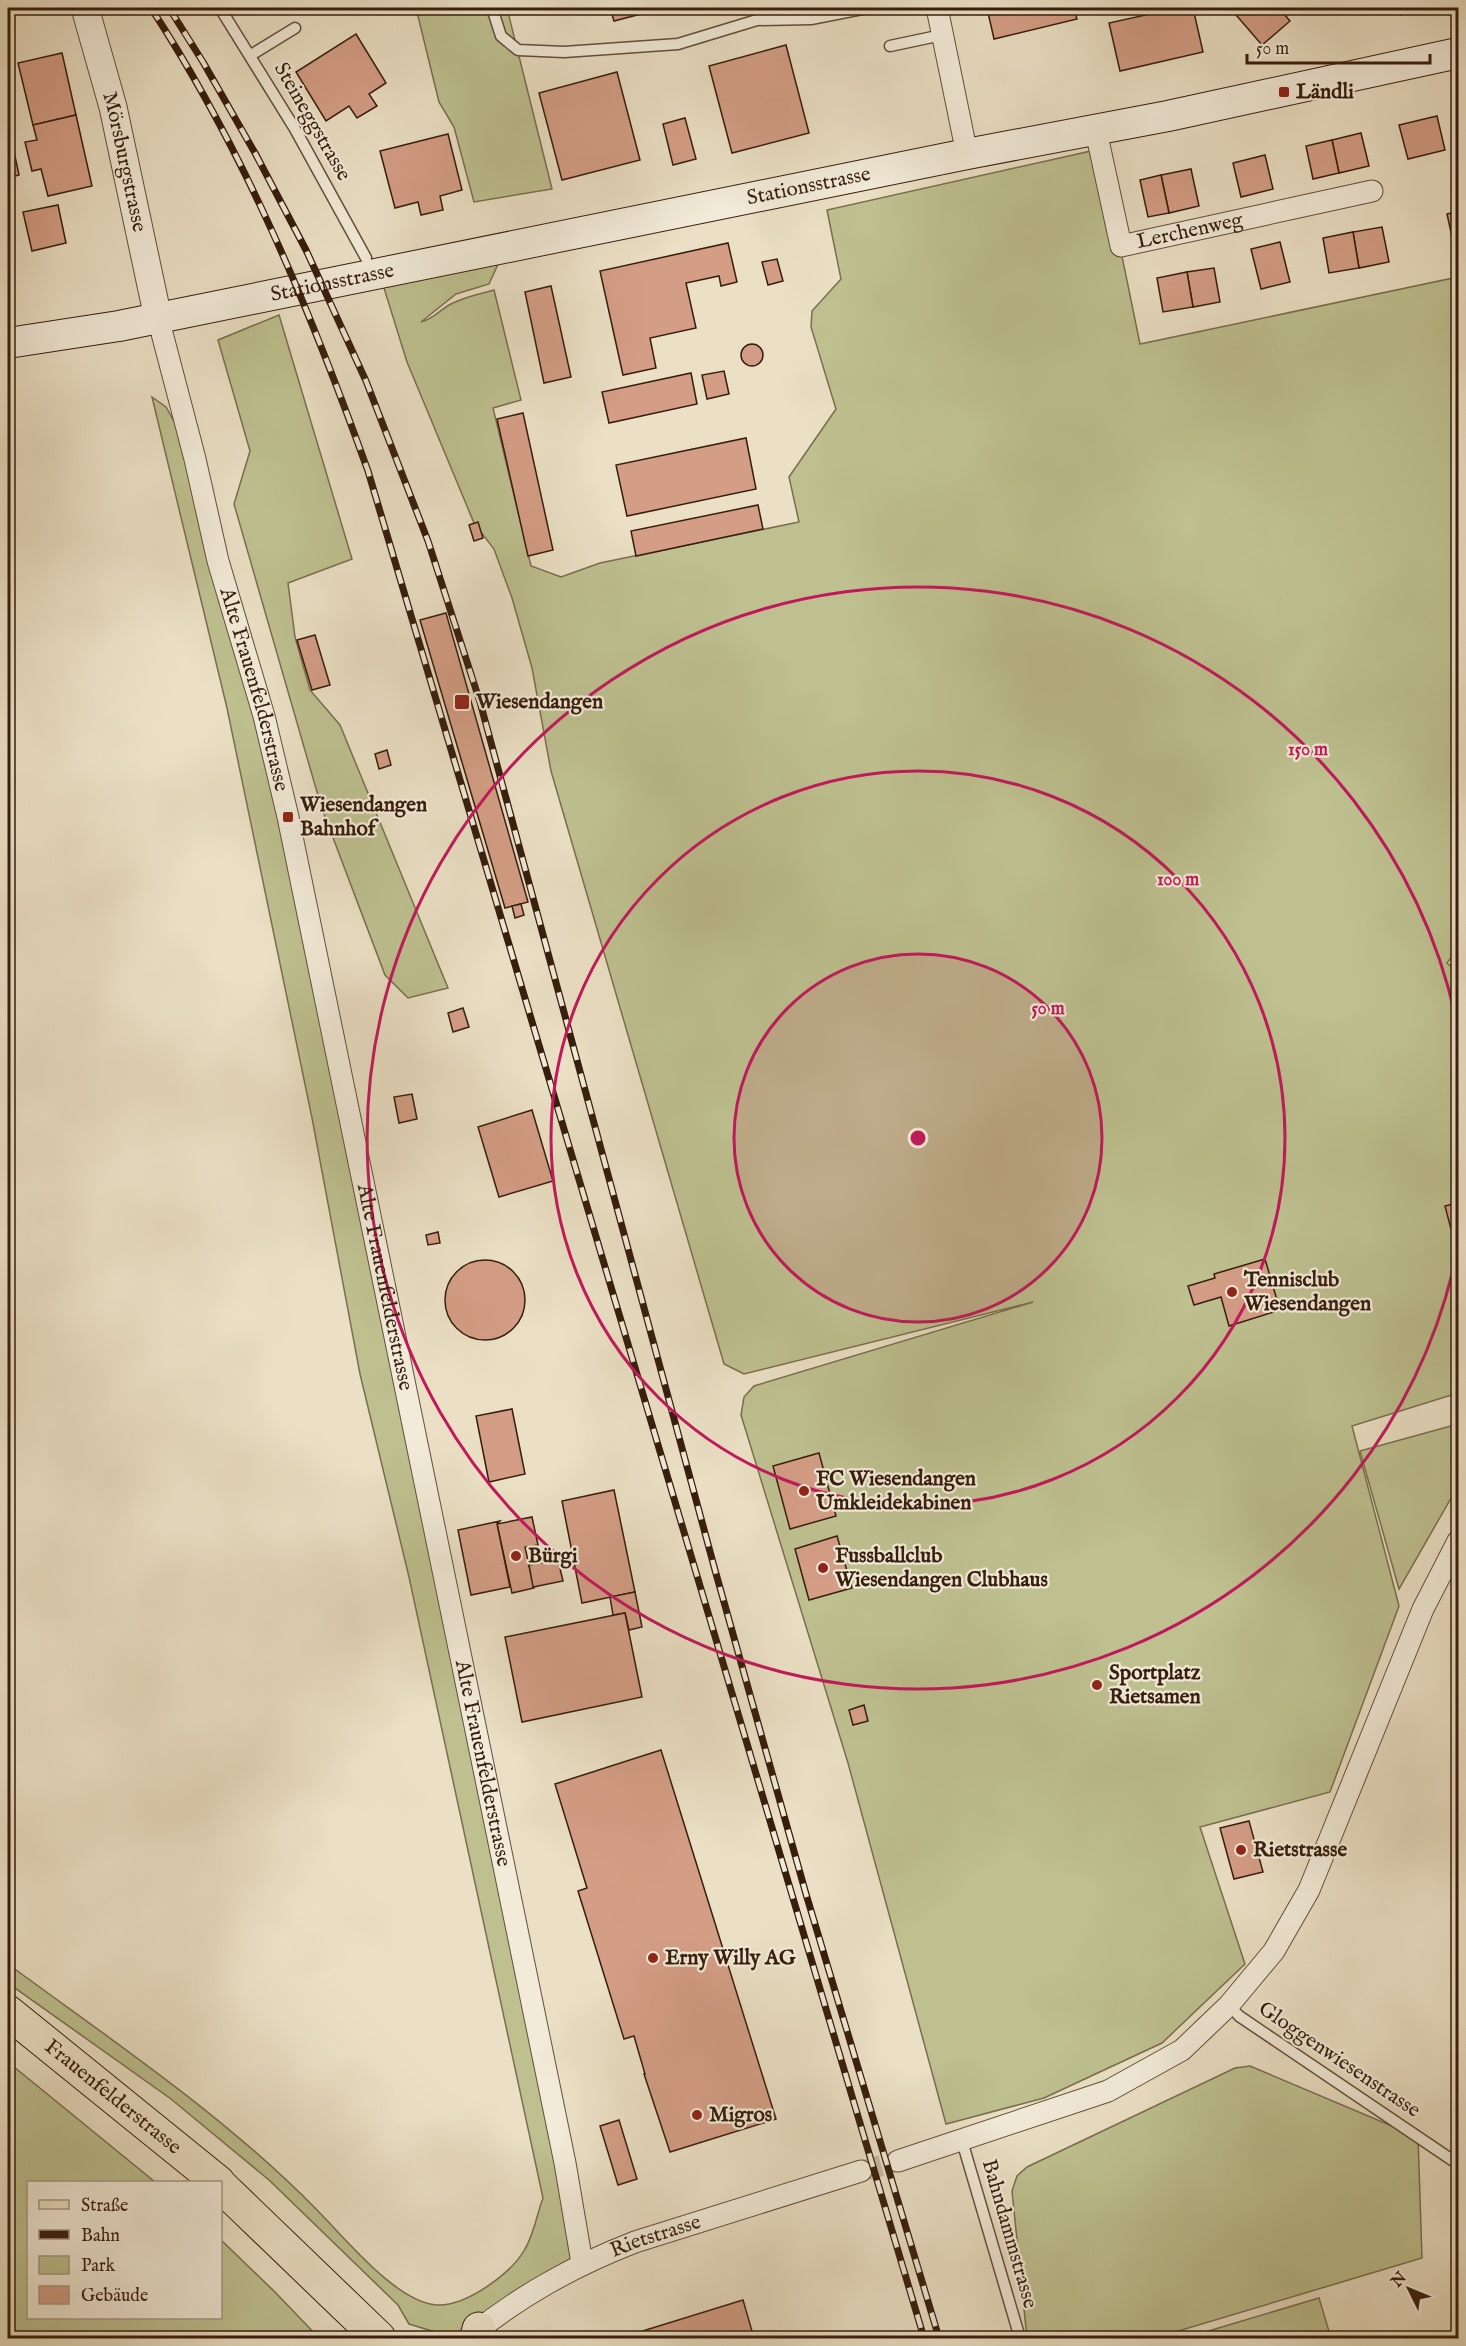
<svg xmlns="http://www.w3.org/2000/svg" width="1466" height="2346" font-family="'IM FELL English',serif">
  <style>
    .green { fill: #bec090; stroke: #7a6e4e; stroke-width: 1.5 }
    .building { fill: #d49e86; stroke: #361d0d; stroke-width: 1.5 }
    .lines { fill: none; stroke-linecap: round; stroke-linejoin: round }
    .minor-tunnel { stroke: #c7b9a0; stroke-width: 21; stroke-dasharray: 21 10; stroke-linecap: butt }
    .service-casing { stroke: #634e3b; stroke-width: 13 }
    .minor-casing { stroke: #634e3b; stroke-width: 23 }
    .tertiary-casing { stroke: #634e3b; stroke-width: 29 }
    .secondary-casing { stroke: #361d0d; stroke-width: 32 }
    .primary-casing { stroke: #361d0d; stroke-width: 35 }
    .service { stroke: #f2ebd9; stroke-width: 10 }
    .minor { stroke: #f2ebd9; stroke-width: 21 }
    .tertiary { stroke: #f2ebd9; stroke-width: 27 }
    .secondary { stroke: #f2ebd9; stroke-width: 30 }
    .primary { stroke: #ebe0c5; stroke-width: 33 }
    .rail-casing { stroke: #361d0d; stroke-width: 7 }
    .rail { stroke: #f2ebd9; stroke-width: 4.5; stroke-dasharray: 14; stroke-linecap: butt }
    .ring { fill: none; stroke: #c2185b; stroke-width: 3 }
    .poi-dot { fill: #8f2418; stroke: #f2ebd9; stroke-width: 2 }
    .labels { text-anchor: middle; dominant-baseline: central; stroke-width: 4.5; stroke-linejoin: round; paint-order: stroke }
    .poi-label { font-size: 21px; font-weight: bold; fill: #361d0d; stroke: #f2ebd9; text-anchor: start }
    .street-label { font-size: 21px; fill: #361d0d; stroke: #f2ebd9 }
    .centre { fill: #c2185b; stroke: #f2ebd9; stroke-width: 3 }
    .ring-label { font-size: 18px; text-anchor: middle; font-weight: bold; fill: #c2185b; stroke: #f2ebd9; stroke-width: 4.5; stroke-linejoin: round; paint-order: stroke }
  </style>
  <rect width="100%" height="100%" fill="#ebe0c5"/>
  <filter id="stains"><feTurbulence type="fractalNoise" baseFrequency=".00333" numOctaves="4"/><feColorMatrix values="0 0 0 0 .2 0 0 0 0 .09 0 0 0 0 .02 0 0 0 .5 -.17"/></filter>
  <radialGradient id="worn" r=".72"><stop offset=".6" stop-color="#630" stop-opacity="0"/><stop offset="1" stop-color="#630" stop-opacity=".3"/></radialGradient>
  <g class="green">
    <polygon points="416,8 507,8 552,189 474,202 454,127 439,102"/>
    <path d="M1100 149 1140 344 1458 277V948L1447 963 1458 972V1393L1352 1426 1399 1606 1330 1792 1200 1827 1245 1964 1162 2043 1044 2098 946 2124 848 1763 741 1415 744 1397 754 1386 1033 1302 744 1374 724 1364 551 771 532 668 512 598 494 549 474 523 407 362 384 288 375 273 505 249 489 284 456 294 421 322C433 319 439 311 449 305 463 297 479 294 494 290L521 400 493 408 531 566 561 577 600 563 799 522 789 477 836 409 811 327 812 311 841 279 827 210Z"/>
    <polygon points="279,315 352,559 288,583 295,637 310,690 340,725 448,988 408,998 385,975 321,806 234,504 250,451 218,340"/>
    <path d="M152 397 166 407 195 459 264 716 582 2263 467 2338H443L432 2331 409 2324 398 2305 269 2180 171 2099 8 1983V1964C114 2042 225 2116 317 2210 345 2238 395 2301 436 2305 465 2307 511 2274 525 2249 534 2234 537 2214 543 2198L409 1577 360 1374 312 1118 227 708Z"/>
    <polygon points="1458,1424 1458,1486 1399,1589 1360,1451"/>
    <polygon points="8,2062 155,2182 28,2182 28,2318 220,2318 221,2240 275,2292 319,2338 8,2338"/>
    <polygon points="1250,2066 1418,2137 1422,2258 1155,2338 1027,2338 1012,2191 1017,2176 1027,2167 1235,2068"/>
    <polygon points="1319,2298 1331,2338 1185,2338"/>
  </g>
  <g class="building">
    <polygon points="610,8 664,8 614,21"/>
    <polygon points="987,8 1074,8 1077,19 994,39"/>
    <polygon points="1177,8 1193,8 1203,52 1120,71 1109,23"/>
    <polygon points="1230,8 1279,8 1290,21 1262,45"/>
    <polygon points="1399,8 1436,8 1401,15"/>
    <polygon points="356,34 386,83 369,94 377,106 357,118 349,106 326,121 296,72"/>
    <polygon points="786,45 809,133 732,153 709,66"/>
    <polygon points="62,53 76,115 33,125 18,63"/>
    <polygon points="617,72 640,160 562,180 539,93"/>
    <polygon points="76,115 92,186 48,196 41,169 32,171 25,142 37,140 33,125"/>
    <polygon points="1437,116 1445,150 1408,159 1399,125"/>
    <polygon points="685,118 696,159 673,165 663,124"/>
    <polygon points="8,123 19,175 8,178"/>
    <polygon points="1361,133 1369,166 1339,173 1332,140"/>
    <polygon points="448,134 462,190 440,196 443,210 421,215 418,202 395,208 380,151"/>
    <polygon points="1332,140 1339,173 1313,179 1306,146"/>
    <polygon points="1265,155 1273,189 1241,197 1233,163"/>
    <polygon points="1191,169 1199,206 1169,213 1161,175"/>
    <polygon points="1161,175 1169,213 1148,217 1140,180"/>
    <polygon points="58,205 66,243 32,251 23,212"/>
    <polygon points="1458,211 1458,245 1454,246 1447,214"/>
    <polygon points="1382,227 1389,262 1359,268 1353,232"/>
    <polygon points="1353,232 1359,268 1329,273 1323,238"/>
    <polygon points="1280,242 1290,282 1261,289 1251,249"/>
    <polygon points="728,243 737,282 721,286 719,276 686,283 696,328 650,338 656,368 623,375 600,271"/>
    <polygon points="777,259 783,281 768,285 762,262"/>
    <polygon points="1214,268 1220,302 1193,307 1187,272"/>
    <polygon points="1187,272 1193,307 1163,312 1157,278"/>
    <polygon points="551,286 571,377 544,383 525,292"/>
    <circle cx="752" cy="355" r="11"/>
    <polygon points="724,371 729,394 707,399 702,375"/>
    <polygon points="691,373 697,404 609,423 602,392"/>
    <polygon points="523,413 553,550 528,556 497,419"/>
    <polygon points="746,438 756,489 627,516 616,465"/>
    <polygon points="758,505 763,529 636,556 631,531"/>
    <polygon points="478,522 483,538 474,541 469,525"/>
    <polygon points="446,613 528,902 505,908 420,620"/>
    <polygon points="315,635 330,685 312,690 297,640"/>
    <polygon points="387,750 391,765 379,769 375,754"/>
    <polygon points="521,904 524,915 515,918 512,906"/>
    <polygon points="463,1008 469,1027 453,1032 448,1013"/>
    <polygon points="412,1094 417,1119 399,1123 394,1097"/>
    <polygon points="532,1110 553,1181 499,1197 478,1127"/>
    <polygon points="1458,1203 1458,1226 1451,1229 1445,1206"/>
    <polygon points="438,1232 440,1243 428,1245 426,1235"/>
    <polygon points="1265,1259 1280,1310 1229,1326 1221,1297 1194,1305 1188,1286 1215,1278 1214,1274"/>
    <circle cx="485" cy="1300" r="40"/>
    <polygon points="512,1409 525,1474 489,1482 476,1416"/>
    <polygon points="819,1453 836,1516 790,1529 773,1466"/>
    <polygon points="614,1490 635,1592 582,1603 562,1501"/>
    <polygon points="532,1517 538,1545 525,1547 534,1588 512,1593 497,1524"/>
    <polygon points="500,1521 497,1524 510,1587 471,1595 458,1530"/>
    <polygon points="837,1536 852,1588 809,1600 795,1549"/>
    <polygon points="558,1560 563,1581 533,1587 529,1565"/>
    <polygon points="635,1592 642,1627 629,1630 625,1613 613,1615 610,1597"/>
    <polygon points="625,1613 642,1697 522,1722 505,1637"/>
    <polygon points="864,1705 868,1721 853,1725 849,1710"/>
    <polygon points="661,1750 776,2119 670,2152 644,2074 645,2074 634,2036 624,2039 578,1891 587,1888 555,1784"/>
    <polygon points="1249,1821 1263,1872 1234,1879 1220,1828"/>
    <polygon points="619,2120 637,2179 618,2185 600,2126"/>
    <polygon points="743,2300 754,2338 620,2338"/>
  </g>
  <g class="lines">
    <polyline class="minor-tunnel" points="861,2171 898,2161"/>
    <defs>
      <g id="service">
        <polyline points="220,8 295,129 366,258"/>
        <polyline points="492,8 501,36 518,50 564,52 678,44 757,20 811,19 867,8"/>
        <polyline points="890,46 942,35"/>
        <polyline points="251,55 295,28"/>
        <polyline points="1229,2005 1239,2016 1458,2164"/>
        <polyline points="962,2141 1020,2338"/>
      </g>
      <g id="minor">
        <polyline points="937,8 967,154"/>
        <path id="s1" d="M1096 131 1121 246 1372 191"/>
        <path id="s2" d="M158 318 195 459 218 561 264 716 288 817 565 2163 582 2263"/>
        <polyline points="898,2161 1108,2091 1182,2050 1229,2005 1274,1951 1309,1890 1423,1609 1458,1541"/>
        <path id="s3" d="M470 2336C522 2295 573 2266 635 2242L861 2171"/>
      </g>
      <g id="tertiary">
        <path id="s4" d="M85 8 113 107 158 318"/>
      </g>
      <g id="secondary">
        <path id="s5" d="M8 343 119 326 967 154 1168 116 1458 53"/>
      </g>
      <g id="primary">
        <path id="s6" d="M8 2012 218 2182"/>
        <polyline points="220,2185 379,2338"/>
        <polyline points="477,2338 479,2329"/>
      </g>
    </defs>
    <use href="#service" class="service-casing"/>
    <use href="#minor" class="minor-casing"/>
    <use href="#tertiary" class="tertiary-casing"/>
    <use href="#secondary" class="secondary-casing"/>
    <use href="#primary" class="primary-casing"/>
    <use href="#service" class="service"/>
    <use href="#minor" class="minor"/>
    <use href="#tertiary" class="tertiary"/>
    <use href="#secondary" class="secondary"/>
    <use href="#primary" class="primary"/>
    <defs>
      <g id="rail">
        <path d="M151 8C245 152 310 310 368 471L924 2338"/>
        <polyline points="169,8 203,62 255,153 306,250 366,381 428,541 480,702 715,1570 806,1894 939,2338"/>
      </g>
    </defs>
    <use href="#rail" class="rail-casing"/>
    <use href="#rail" class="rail"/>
  </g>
  <circle cx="918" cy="1138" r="184" fill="#c2185b" fill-opacity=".12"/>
  <g class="ring">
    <circle cx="918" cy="1138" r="184"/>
    <circle cx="918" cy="1138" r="367"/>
    <path d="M1458 1248A551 551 0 1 1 1458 1028"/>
  </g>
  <g class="poi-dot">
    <rect x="1278" y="86" width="12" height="12" rx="3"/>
    <rect x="454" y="694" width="16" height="16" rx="3"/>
    <rect x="282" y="811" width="12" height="12" rx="3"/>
    <circle cx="1232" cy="1292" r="6"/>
    <circle cx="804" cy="1491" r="6"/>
    <circle cx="516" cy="1556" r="6"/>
    <circle cx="823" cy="1568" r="6"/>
    <circle cx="1097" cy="1685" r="6"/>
    <circle cx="1241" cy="1850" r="6"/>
    <circle cx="653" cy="1958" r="6"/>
    <circle cx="697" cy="2115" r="6"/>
  </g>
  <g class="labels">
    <g class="poi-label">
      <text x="1296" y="92">Ländli</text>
      <text x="476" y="702">Wiesendangen</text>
      <text x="300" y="805">Wiesendangen<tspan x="300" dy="24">Bahnhof</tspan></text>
      <text x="1244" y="1280">Tennisclub<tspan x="1244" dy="24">Wiesendangen</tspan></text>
      <text x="816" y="1479">FC Wiesendangen<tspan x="816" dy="24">Umkleidekabinen</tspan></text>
      <text x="528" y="1556">Bürgi</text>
      <text x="835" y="1556">Fussballclub<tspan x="835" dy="24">Wiesendangen Clubhaus</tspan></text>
      <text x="1109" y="1673">Sportplatz<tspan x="1109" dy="24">Rietsamen</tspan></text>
      <text x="1253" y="1850">Rietstrasse</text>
      <text x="665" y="1958">Erny Willy AG</text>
      <text x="709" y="2115">Migros</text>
    </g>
    <g class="street-label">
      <text transform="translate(312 122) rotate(60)">Steineggstrasse</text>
      <text stroke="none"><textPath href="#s4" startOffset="159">Mörsburgstrasse</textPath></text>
      <text stroke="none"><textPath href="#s5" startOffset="816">Stationsstrasse</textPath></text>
      <text stroke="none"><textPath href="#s1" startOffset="188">Lerchenweg</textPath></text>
      <text stroke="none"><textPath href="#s5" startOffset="330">Stationsstrasse</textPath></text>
      <text stroke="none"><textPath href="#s2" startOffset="384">Alte Frauenfelderstrasse</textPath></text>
      <text stroke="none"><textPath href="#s2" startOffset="996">Alte Frauenfelderstrasse</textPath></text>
      <text stroke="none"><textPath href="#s2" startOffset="1482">Alte Frauenfelderstrasse</textPath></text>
      <text transform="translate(1339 2060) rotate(34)">Gloggenwiesenstrasse</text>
      <text stroke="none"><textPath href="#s6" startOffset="135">Frauenfelderstrasse</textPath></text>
      <text transform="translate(1009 2234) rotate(74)">Bahndammstrasse</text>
      <text stroke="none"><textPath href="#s3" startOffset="212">Rietstrasse</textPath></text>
    </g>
  </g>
  <circle cx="918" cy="1138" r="9" class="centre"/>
  <g class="ring-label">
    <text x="1308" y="755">150 m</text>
    <text x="1178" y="885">100 m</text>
    <text x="1048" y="1014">50 m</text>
  </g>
  <rect width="1466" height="2346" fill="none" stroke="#ebe0c5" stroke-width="30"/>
  <rect x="9" y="9" width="1448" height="2328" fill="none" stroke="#361d0d" stroke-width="3"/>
  <rect x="15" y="15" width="1436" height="2316" fill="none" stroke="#361d0d" stroke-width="1.5"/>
  <rect x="27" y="2181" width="195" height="138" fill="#f2ebd9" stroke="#a79987" stroke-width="1.5"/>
  <rect x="39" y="2200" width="30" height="9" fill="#ebe0c5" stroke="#a79987" stroke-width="1.5"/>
  <text x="81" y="2211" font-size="18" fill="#361d0d">Straße</text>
  <rect x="39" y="2230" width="30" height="9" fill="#361d0d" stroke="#a79987" stroke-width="1.5"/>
  <text x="81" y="2241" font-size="18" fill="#361d0d">Bahn</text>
  <rect x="39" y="2256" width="30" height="18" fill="#bec090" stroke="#a79987" stroke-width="1.5"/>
  <text x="81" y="2271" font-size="18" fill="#361d0d">Park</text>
  <rect x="39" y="2286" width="30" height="18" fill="#d49e86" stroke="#a79987" stroke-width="1.5"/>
  <text x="81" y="2301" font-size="18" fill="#361d0d">Gebäude</text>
  <g transform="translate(1409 2289) rotate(313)" stroke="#f2ebd9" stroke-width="4.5" paint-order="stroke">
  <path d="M0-4.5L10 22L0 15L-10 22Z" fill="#361d0d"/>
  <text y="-9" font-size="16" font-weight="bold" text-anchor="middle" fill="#361d0d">N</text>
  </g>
  <path d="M1247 54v9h183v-9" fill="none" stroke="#361d0d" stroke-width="3"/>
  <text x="1256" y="54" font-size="18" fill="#361d0d" stroke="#f2ebd9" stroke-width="4.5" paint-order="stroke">50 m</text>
  <rect width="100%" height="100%" filter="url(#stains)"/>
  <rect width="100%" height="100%" fill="url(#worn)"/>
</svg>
